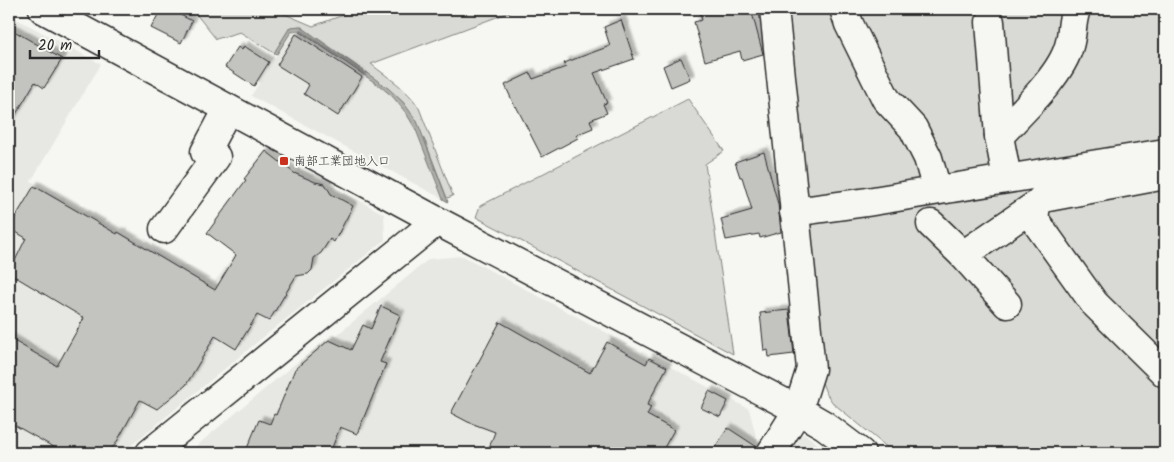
<svg xmlns="http://www.w3.org/2000/svg" width="1174" height="462" font-family="Kalam,'Klee One',sans-serif">
  <style>
    .built { fill: #e7e7e3 }
    .green { fill: #d9d9d5; stroke: #828280 }
    .water { fill: #aeaeab; stroke: #7a7a78 }
    .building { fill: #c3c3c0; stroke: #2b2b2b; filter: url(#shadow) }
    .lines { fill: none; stroke-linecap: round; stroke-linejoin: round }
    .minor-casing { stroke: #2b2b2b; stroke-width: 31 }
    .minor { stroke: #f6f6f2; stroke-width: 28 }
    .poi-dot { fill: #c8321e; stroke: #f6f6f2; stroke-width: 2 }
    .labels { text-anchor: middle; dominant-baseline: central; stroke-width: 4; stroke-linejoin: round; paint-order: stroke }
    .poi-label { font-size: 12px; fill: #2b2b2b; stroke: #f6f6f2; text-anchor: start }
  </style>
  <defs>
    <filter id="shadow"><feDropShadow dx="4.5" dy="-4.5" stdDeviation="1" flood-color="#0004"/></filter>
  </defs>
  <rect width="100%" height="100%" fill="#f6f6f2"/>
  <filter id="ink" filterUnits="userSpaceOnUse"><feTurbulence type="fractalNoise" baseFrequency=".02" numOctaves="2"/><feDisplacementMap in="SourceGraphic" scale="10" xChannelSelector="R" yChannelSelector="G"/><feConvolveMatrix kernelMatrix="1 2 1 2 8 2 1 2 1" color-interpolation-filters="sRGB"/></filter>
  <g filter="url(#ink)">
    <g class="built">
      <polygon points="9,15 101,64 31,181 213,284 299,168 384,214 385,240 261,339 122,453 9,453"/>
      <polygon points="299,31 380,86 393,97 406,113 416,130 443,199 251,96 291,32"/>
      <polygon points="463,256 749,409 759,448 756,453 188,453 291,367 329,338 332,339 429,259"/>
      <polygon points="805,434 829,453 789,453 799,437"/>
    </g>
    <g class="green">
      <path d="M192 9H273L313 26 360 9H518L371 64C388 78 407 88 419 108L453 196 447 198 426 143 403 102 300 26 290 28 274 53 240 32 216 39Z"/>
      <polygon points="782,9 1165,9 1165,144 814,197 801,190"/>
      <polygon points="688,99 724,151 705,164 733,354 476,217 480,206"/>
      <polygon points="1165,162 1165,453 894,453 833,403 826,393 819,375 809,224 816,220"/>
    </g>
    <polygon class="water" points="300,26 388,88 403,102 417,121 448,202 443,199 416,130 406,113 393,97 380,86 299,31 291,32 277,54 274,53 290,27"/>
    <g class="building">
      <polygon points="161,9 169,9 192,21 181,43 151,28"/>
      <polygon points="699,9 751,9 763,54 742,60 740,51 705,61 694,22 702,20"/>
      <polygon points="621,20 634,59 594,73 607,103 603,104 607,113 590,120 593,128 576,135 578,138 542,157 516,106 515,107 505,85 530,73 533,79 566,67 564,63 610,46 604,27"/>
      <polygon points="9,28 62,59 44,88 35,82 9,126"/>
      <polygon points="296,34 362,77 338,116 304,94 309,85 277,65"/>
      <polygon points="244,46 269,62 254,86 225,67 238,47 242,50"/>
      <polygon points="681,58 690,79 671,87 663,66"/>
      <polygon points="266,151 294,173 315,182 325,184 331,194 353,206 334,242 330,239 321,253 314,258 312,270 308,274 296,276 269,321 257,315 236,349 215,336 186,385 157,409 140,400 115,445 106,453 64,453 9,422 9,338 57,366 84,318 9,273 26,238 9,228 34,186 117,234 118,232 215,290 236,255 207,233 246,180 244,179"/>
      <polygon points="764,152 778,204 781,232 760,238 759,234 726,240 721,219 752,210 742,177 740,177 735,162"/>
      <polygon points="381,306 400,315 380,362 386,364 357,434 340,427 330,453 245,453 259,420 270,424 274,414 276,415 295,369 329,340 351,350 363,325 371,329"/>
      <polygon points="789,310 794,354 769,357 768,350 764,351 760,313"/>
      <polygon points="500,322 590,373 607,342 646,364 649,358 667,367 647,405 651,407 647,415 674,430 661,453 487,453 495,432 468,422 451,413"/>
      <polygon points="709,391 728,401 720,417 701,408"/>
      <polygon points="728,428 757,447 756,453 711,453"/>
    </g>
    <g class="lines">
      <defs>
        <g id="minor">
          <polyline points="43,9 437,221 798,410 824,425 861,453"/>
          <polyline points="844,9 849,24 886,99 913,128 928,158 937,190"/>
          <polyline points="990,22 999,136"/>
          <polyline points="1165,175 1043,198 1036,205 1034,219 1094,303 1165,373"/>
          <path d="M1007 178 999 136C1020 113 1061 76 1069 46 1073 33 1071 23 1076 9"/>
          <polyline points="794,212 867,202 1165,153"/>
          <polyline points="931,224 963,255 1007,304"/>
          <polyline points="164,229 216,157 205,152 228,109"/>
          <polyline points="963,255 1036,205"/>
          <polyline points="150,453 437,221"/>
          <polyline points="771,453 798,410 811,369 774,9"/>
        </g>
      </defs>
      <use href="#minor" class="minor-casing"/>
      <use href="#minor" class="minor"/>
    </g>
  </g>
  <rect class="poi-dot" x="279" y="156" width="10" height="10" rx="2.5"/>
  <g class="labels">
    <g class="poi-label">
      <text x="294" y="161">南部工業団地入口</text>
    </g>
  </g>
  <rect width="1174" height="462" fill="none" stroke="#f6f6f2" stroke-width="30"/>
  <rect x="15" y="15" width="1144" height="432" fill="none" stroke="#2b2b2b" stroke-width="2" filter="url(#ink)"/>
  <path d="M30 50v8h69v-8" fill="none" stroke="#2b2b2b" stroke-width="2.5"/>
  <text x="38" y="50" font-size="15" fill="#2b2b2b" stroke="#f6f6f2" stroke-width="4" paint-order="stroke">20 m</text>
</svg>
